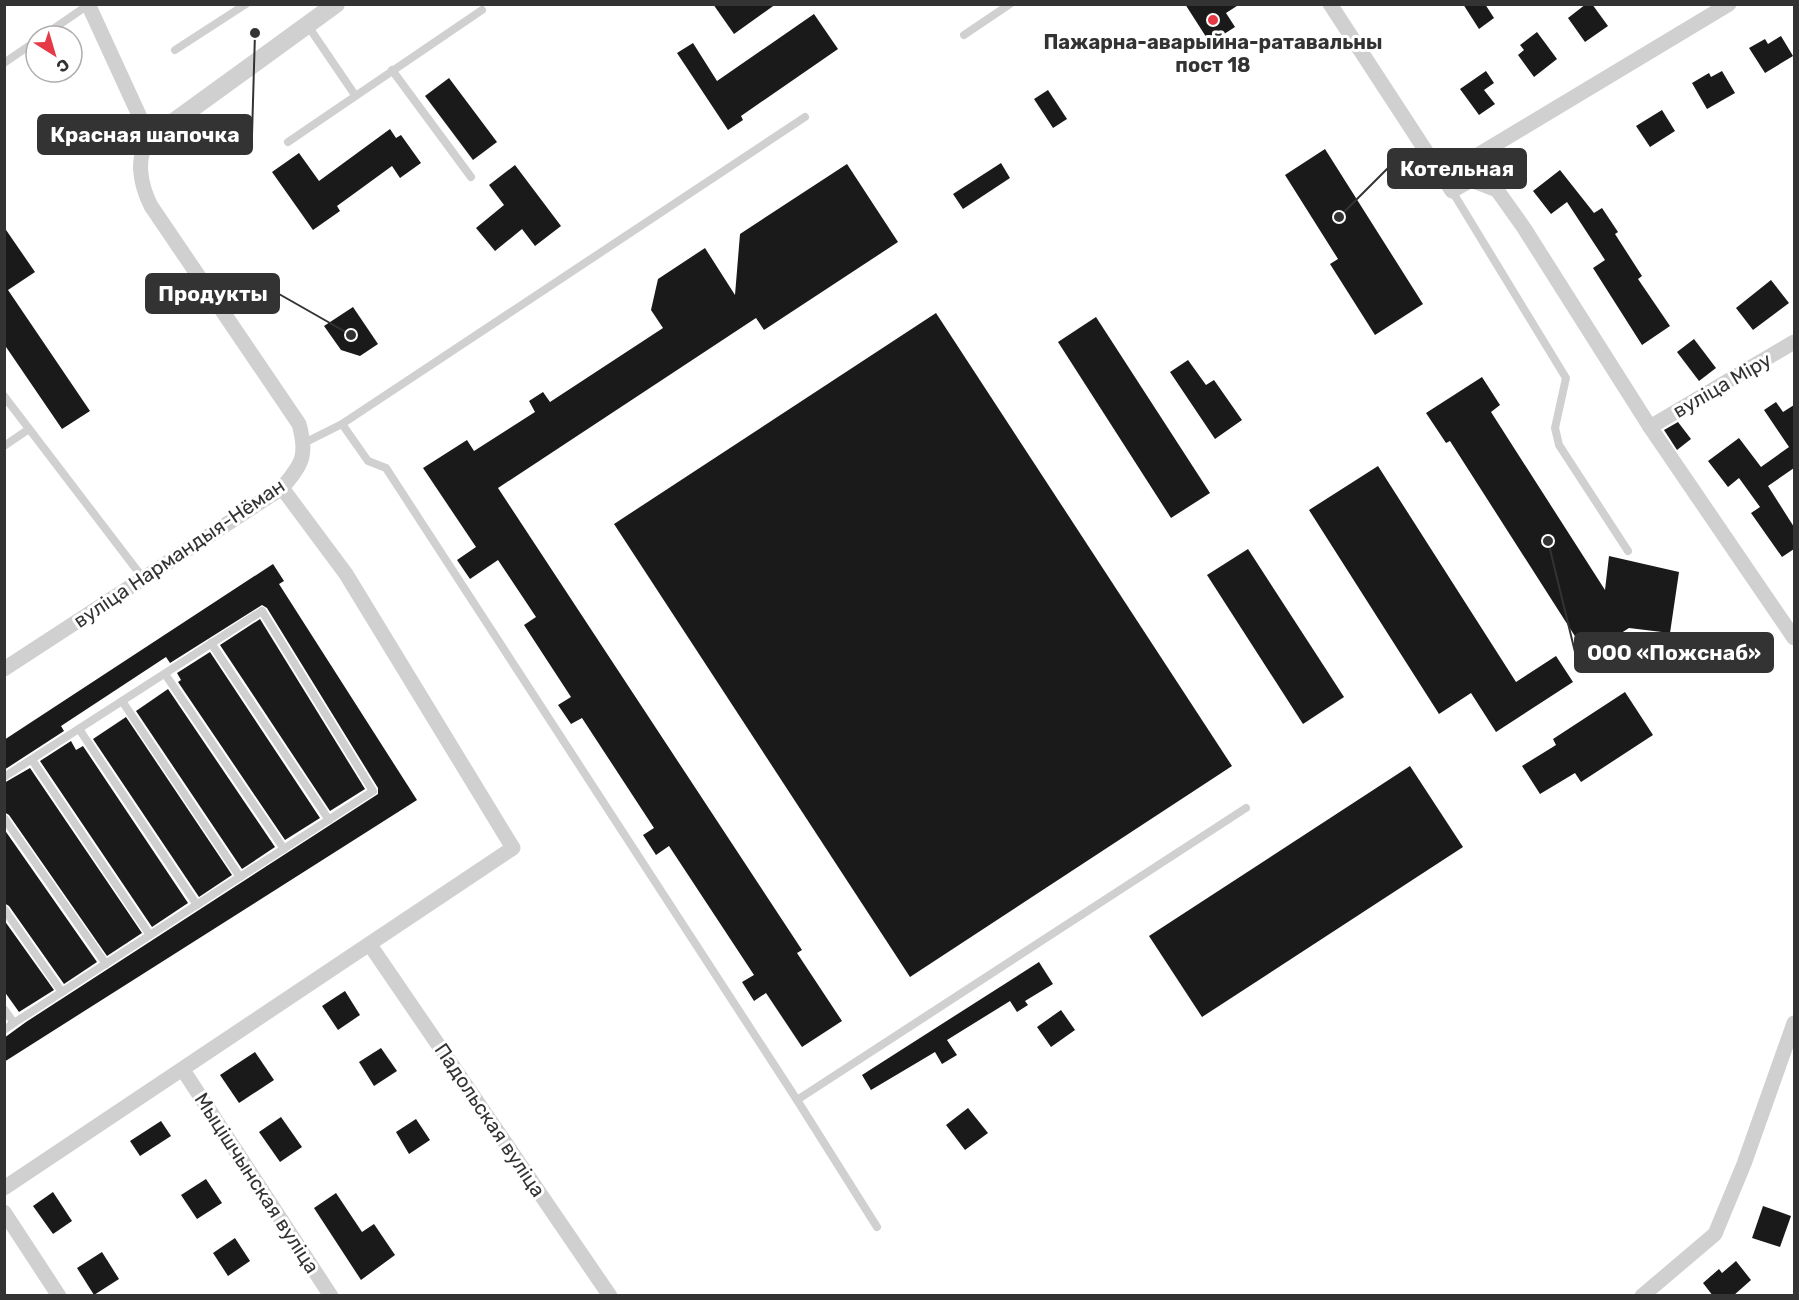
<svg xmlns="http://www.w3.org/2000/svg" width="1799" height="1300" font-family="Rubik,sans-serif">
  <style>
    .building { fill: #1a1a1a }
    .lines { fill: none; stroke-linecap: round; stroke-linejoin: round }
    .service { stroke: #d0d0d0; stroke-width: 8 }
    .minor { stroke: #d0d0d0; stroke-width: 15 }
    .tertiary { stroke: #d0d0d0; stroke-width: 18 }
    .poi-dot { fill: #e63946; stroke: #fff; stroke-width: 2 }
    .labels { text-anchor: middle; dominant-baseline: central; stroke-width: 6; stroke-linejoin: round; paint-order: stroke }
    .poi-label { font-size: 20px; font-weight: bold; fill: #333; stroke: #fff }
    .street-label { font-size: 20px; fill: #333; stroke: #fff }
    .leader { fill: none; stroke: #333; stroke-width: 2 }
    .callout-dot { fill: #333; stroke: #fff; stroke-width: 2 }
    .callout { fill: #333; stroke: #333; stroke-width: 2 }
    .callout-label { font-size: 21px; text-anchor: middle; font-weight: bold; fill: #fff }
  </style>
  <rect width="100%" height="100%" fill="#fff"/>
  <g class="building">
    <polygon points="713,4 776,4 734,34"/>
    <polygon points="1185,4 1240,4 1226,13 1235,27 1210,43"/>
    <polygon points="1463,4 1485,4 1494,18 1479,29"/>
    <polygon points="1586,4 1592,4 1608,26 1585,42 1568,18"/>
    <polygon points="814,14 838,49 741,116 743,120 728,130 677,53 693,43 717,81"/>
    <polygon points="1537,32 1557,59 1534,77 1518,55 1524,50 1520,45"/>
    <polygon points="1781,36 1793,56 1765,73 1749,48 1765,39 1768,44"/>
    <polygon points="1486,71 1494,83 1484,90 1495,104 1479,115 1460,89"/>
    <polygon points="1722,71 1735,93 1707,109 1692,83 1709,73 1711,77"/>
    <polygon points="449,78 497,142 473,160 425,96"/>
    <polygon points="1048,90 1067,119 1053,128 1034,99"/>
    <polygon points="1662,110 1675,131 1650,147 1636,126"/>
    <polygon points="390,129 396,138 401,135 421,163 400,178 392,166 337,206 340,211 313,230 272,172 299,153 319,181"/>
    <polygon points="1325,149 1423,304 1375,335 1330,264 1338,259 1285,175"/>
    <polygon points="1001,163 1010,178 963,209 953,194"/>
    <polygon points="847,164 898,242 764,330 756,318 498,488 802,950 797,953 842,1021 802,1047 766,993 754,1001 742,982 754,975 669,846 656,855 643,835 654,828 582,718 571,724 558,705 571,697 524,625 536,617 498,560 470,579 457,560 476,547 423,468 467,440 474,451 535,412 529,401 543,392 550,402 663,328 651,310 658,279 705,248 735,295 740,234"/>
    <polygon points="515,165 561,226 535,246 522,229 495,251 476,228 504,205 489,185"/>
    <polygon points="1560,170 1594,213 1602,208 1618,232 1615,234 1642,276 1638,279 1670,326 1642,345 1593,268 1605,260 1567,202 1551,214 1533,191"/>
    <polygon points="4,227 35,272 8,290 90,411 62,429 4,344"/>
    <polygon points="1771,280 1789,303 1753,330 1736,308"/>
    <polygon points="353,307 378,344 360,356 341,350 324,326"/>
    <polygon points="936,313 1232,766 910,977 614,524"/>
    <polygon points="1096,317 1210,493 1171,518 1058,342"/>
    <polygon points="1694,339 1716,368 1699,381 1677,352"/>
    <polygon points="1188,360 1206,385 1214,380 1242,420 1215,439 1170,372"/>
    <polygon points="1482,377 1500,405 1491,412 1605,590 1609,556 1679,572 1670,633 1629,628 1587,655 1450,441 1446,443 1426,413"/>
    <polygon points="1776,402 1783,412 1794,405 1794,468 1768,486 1794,527 1794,549 1782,557 1751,513 1760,507 1739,478 1728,487 1708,461 1739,438 1761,467 1789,447 1764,410"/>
    <polygon points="1678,422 1691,439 1677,450 1664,430"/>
    <polygon points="1378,466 1516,682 1556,656 1573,682 1496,732 1471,693 1439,714 1309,510"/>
    <polygon points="1248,549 1344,697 1303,724 1207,575"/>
    <polygon points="273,564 284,581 279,584 417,800 4,1062 4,1038 26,1022 378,794 378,788 267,608 262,605 170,663 166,657 61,726 64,731 4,770 4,740"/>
    <polygon points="260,619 365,789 330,811 220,645"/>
    <polygon points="210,652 320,818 285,840 178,682 181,680 177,673"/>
    <polygon points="168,689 275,847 242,869 136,711"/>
    <polygon points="1625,692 1653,735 1581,782 1575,773 1540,794 1522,766 1556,745 1553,739"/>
    <polygon points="126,717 232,875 199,897 93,739"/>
    <polygon points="71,741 76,750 83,746 188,903 152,927 40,761"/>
    <polygon points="1410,766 1463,847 1202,1017 1149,936"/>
    <polygon points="30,768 142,933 107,956 9,815 4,812 4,783"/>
    <polygon points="4,829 97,962 64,984 9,906 4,903"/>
    <polygon points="4,920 54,990 19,1012 4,991"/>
    <polygon points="1039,962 1053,984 1025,1001 1028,1005 1017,1012 1010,1001 947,1040 957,1055 942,1064 935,1052 871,1090 862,1075"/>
    <polygon points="345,991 360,1015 338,1030 322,1006"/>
    <polygon points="1061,1010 1075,1030 1051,1047 1037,1027"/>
    <polygon points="381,1048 397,1071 374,1086 359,1062"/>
    <polygon points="255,1052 274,1080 239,1103 220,1075"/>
    <polygon points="968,1108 988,1133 965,1150 946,1125"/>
    <polygon points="281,1117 302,1147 280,1162 259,1132"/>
    <polygon points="416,1119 430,1140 409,1154 396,1132"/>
    <polygon points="161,1121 171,1136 140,1156 130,1141"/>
    <polygon points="206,1179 222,1203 197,1219 181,1195"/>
    <polygon points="53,1192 72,1221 53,1234 33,1206"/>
    <polygon points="336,1193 362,1232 374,1224 395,1255 361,1280 314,1208"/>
    <polygon points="1763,1206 1791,1216 1780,1247 1752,1238"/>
    <polygon points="235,1238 250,1261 228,1276 213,1253"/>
    <polygon points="102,1252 119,1279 94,1295 77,1268"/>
    <polygon points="1736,1261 1751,1280 1733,1296 1713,1296 1703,1283 1719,1269 1722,1273"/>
  </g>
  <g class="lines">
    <g class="service">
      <polyline points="308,26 355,95"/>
      <polyline points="964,35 1010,4"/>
      <polyline points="43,36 88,5"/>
      <polyline points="175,50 246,4"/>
      <polyline points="4,63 36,41"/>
      <polyline points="392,70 471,177"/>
      <polyline points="288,142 482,10"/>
      <polyline points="1452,191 1566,378 1555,428 1559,445 1628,551"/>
      <polyline points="4,396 143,578"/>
      <polyline points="342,424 368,461 386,468 797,1100 1246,808"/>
      <polyline points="304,443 342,424 805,117"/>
      <polyline points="4,446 29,429"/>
      <polyline points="211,643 329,820"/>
      <polyline points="165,674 284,849"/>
      <polyline points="122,701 240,877"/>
      <polyline points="79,729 197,905"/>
      <polyline points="32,760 150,935"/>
      <polyline points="4,777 262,611 373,791 14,1023 4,1009"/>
      <polyline points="4,818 106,964"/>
      <polyline points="4,909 62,992"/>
      <polyline points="4,1030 14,1023"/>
      <polyline points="797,1100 877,1227"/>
    </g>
    <g class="minor">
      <polyline points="1330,4 1452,191 1471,180 1497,190 1524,228 1650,427 1794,638"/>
      <polyline points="1443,176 1729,4"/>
      <polyline points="1650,427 1794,342"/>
      <path d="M4 669 282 488C302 464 308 456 299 424L151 206C141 186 134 157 150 139L88 4"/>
      <polyline points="370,945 610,1296"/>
      <polyline points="183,1070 331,1296"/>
      <polyline points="4,1188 513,848 346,574 282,488"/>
      <polyline points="4,1212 59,1296"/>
      <polyline points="1642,1296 1715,1234 1744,1164 1794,1023"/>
    </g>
    <polyline class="tertiary" points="150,139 336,4"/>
  </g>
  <circle class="poi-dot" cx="1213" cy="20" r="6"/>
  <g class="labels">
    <g class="poi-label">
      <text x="1213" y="42">Пажарна-аварыйна-ратавальны<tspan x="1213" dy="23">пост 18</tspan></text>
    </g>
    <g class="street-label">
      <text transform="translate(1722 385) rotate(-30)">вуліца Міру</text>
      <text transform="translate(179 553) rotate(-34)">вуліца Нармандыя-Нёман</text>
      <text transform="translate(490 1120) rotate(56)">Падольская вуліца</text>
      <text transform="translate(257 1183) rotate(57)">Мыцішчынская вуліца</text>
    </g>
  </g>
  <path class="leader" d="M255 33L252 135M1339 217L1388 168M351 335L279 294M1548 541L1575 652"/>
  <g class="callout-dot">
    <circle cx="255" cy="33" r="6"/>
    <circle cx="1339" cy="217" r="6"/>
    <circle cx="351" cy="335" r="6"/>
    <circle cx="1548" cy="541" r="6"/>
  </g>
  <g class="callout">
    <rect x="38" y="115" width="214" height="39" rx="6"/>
    <rect x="1388" y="149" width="138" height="39" rx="6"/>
    <rect x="146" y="274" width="133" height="39" rx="6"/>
    <rect x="1575" y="633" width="198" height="39" rx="6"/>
  </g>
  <g class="callout-label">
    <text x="145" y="142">Красная шапочка</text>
    <text x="1457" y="176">Котельная</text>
    <text x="213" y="301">Продукты</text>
    <text x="1674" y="660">ООО «Пожснаб»</text>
  </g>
  <rect width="1799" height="1300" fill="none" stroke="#333333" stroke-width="12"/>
  <g transform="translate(54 54) rotate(143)"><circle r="28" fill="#ffffff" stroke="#adadad" stroke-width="1.5"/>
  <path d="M0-4.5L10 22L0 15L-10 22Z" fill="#e63946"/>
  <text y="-9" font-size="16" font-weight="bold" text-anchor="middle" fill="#333333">С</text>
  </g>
</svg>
